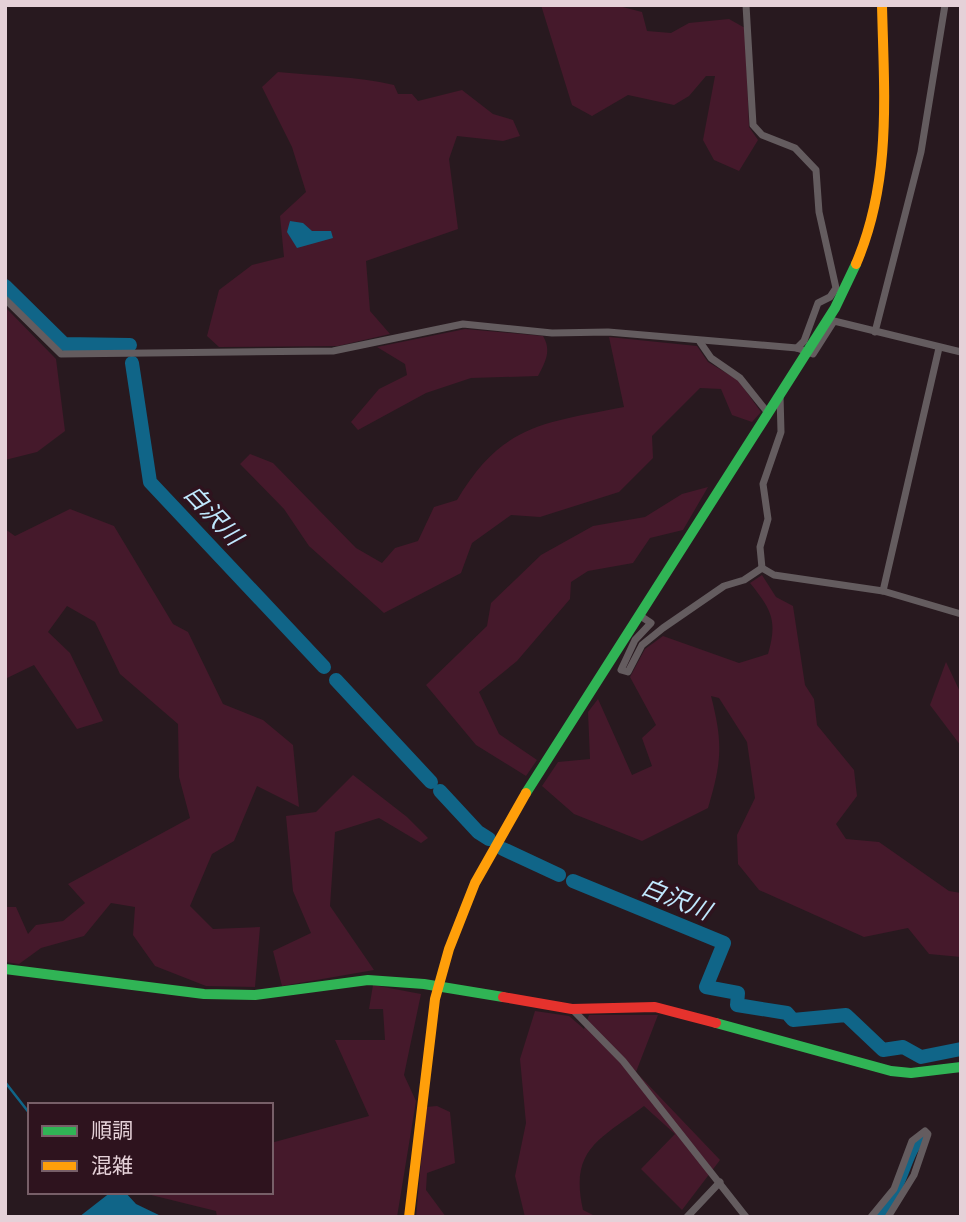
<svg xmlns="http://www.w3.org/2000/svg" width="966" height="1222" font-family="Rubik,'Noto Sans JP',sans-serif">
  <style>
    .green { fill: #45192b }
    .water { fill: #106588 }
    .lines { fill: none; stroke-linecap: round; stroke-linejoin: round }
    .stream { stroke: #106588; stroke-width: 2.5 }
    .canal { stroke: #106588; stroke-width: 8 }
    .river { stroke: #106588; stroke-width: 14 }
    .street { stroke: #645c5f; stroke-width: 7 }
    .fast { stroke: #30b455; stroke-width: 10 }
    .slow { stroke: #ff9f0a; stroke-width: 10 }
    .jam { stroke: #e5322d; stroke-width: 10 }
    .labels { text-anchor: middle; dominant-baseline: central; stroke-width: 7; stroke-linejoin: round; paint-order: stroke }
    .water-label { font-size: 24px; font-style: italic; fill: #c0e8fe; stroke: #2e131e }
  </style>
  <rect width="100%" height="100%" fill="#28191f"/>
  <g class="green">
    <polygon points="541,5 615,5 642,12 647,31 671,33 689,23 729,19 745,28 749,127 758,140 739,171 714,160 703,140 715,76 706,76 689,96 674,105 628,95 592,116 572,105"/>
    <path d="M278 72C317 76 356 76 394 85L398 94H412L418 101 462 90 493 114 513 120 520 136 503 141 457 136 449 159 458 229 366 261 370 311 390 334 338 346 219 347 207 336 219 290 252 265 284 257 280 216 306 192 292 147 262 87Z"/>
    <polygon points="5,307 56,359 65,431 37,452 5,460"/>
    <path d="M465 329 543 336C552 351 545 362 538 376L471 378 426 393 358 430 351 422 379 389 407 375 405 364 377 347Z"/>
    <path d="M609 337 697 346 708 362 738 380 761 412 752 422 732 415 721 389 700 388 652 436 653 458 619 492 540 517 511 515 472 543 461 573 384 613 309 546 284 509 240 464 250 454 273 463 356 548 382 563 395 548 418 541 434 507 457 500C502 424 544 423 624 407Z"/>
    <polygon points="708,487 683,530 650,538 633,563 588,571 571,582 570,599 517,661 479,692 499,734 537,760 526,776 476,745 426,685 487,626 491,603 541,555 593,526 645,517 682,494"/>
    <polygon points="70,509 114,526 173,624 188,632 223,704 263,720 293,745 299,807 257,786 234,841 212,854 190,906 213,929 260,927 255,987 206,986 155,966 133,935 135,907 111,903 84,936 41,948 19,964 5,962 5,907 16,907 28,934 36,925 63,921 85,903 68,884 190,818 179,777 178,724 120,674 95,622 67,606 48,632 70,653 103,721 77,729 34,665 5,679 5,529 15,536"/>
    <path d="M762 575 776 597 793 606 805 685 814 699 817 725 854 770 857 796 836 824 846 839 879 842 949 891 961 893V957L929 954 908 928 864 937 759 890 738 864 737 835 755 798 747 742 719 698 711 696C723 743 722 761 708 808L642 841 574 814 542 786 558 762 590 759 588 712 598 699 632 775 652 766 642 738 656 725 630 677 645 649 663 636 739 663 768 654C778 620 771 609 750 583Z"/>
    <polygon points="946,662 961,694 961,746 930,705"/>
    <polygon points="353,775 407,817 428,838 421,843 379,818 335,832 330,906 374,970 282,986 273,951 311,933 293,891 286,816 316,812"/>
    <polygon points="373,985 421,994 404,1075 416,1101 397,1217 217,1217 216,1211 143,1193 271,1192 271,1143 369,1116 335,1040 385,1040 383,1009 369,1009"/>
    <path d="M535 1011 569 1016 584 1029 589 1015H658L636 1072 720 1160 682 1210 641 1169 675 1134 644 1106C601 1139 569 1148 583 1210L597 1217H525L515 1176 526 1123 520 1059Z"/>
    <polygon points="437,1106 450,1112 455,1163 427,1173 426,1190 446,1217 416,1217 426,1107"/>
  </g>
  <g class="water">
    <polygon points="290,221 303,223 312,231 331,231 333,238 297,248 287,232"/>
    <polygon points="111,1192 125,1192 136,1204 163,1217 79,1217"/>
  </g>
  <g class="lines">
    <polyline class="stream" points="5,1082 30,1114"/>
    <path class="canal" d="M879 1217C906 1189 904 1158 925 1134"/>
    <g class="river">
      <polyline points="5,286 64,344 130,345"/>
      <polyline points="132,363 150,482 324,667"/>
      <polyline points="336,680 431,782"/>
      <polyline points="440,791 478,832 489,839"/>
      <polyline points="503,849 559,875"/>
      <polyline points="573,881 724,943 706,987 738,993 737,1005 787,1013 793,1020 846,1015 883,1050 903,1047 921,1057 961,1049"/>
    </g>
    <g class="street">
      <polyline points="746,5 753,125 762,135 795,148 816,170 819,212 836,288 830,297 818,303 804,341 797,348"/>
      <polyline points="5,299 61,354 333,351 463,324 552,333 608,332 797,348 813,354 834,321 961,352"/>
      <polyline points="875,332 921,152 945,5"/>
      <polyline points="700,342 711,358 740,378 768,413"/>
      <polyline points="762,568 774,575 883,591 961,614"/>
      <polyline points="762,568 760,547 768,519 763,484 781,432 780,395"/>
      <polyline points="883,591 939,348"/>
      <polyline points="639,615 651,623 635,640 621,670 628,672 642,645 663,628 724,586 744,580 762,568"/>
      <polyline points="572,1009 623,1061 746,1217"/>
      <polyline points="687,1217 720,1182"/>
      <polyline points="871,1217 894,1189 912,1141 925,1131 928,1134 914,1175 888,1217"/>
    </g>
    <g class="fast">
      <polyline points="526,793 835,308 856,264"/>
      <polyline points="5,969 204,994 255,995 368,980 424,984 503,997"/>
      <polyline points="716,1023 891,1071 911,1073 961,1067"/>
    </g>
    <g class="slow">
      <path d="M856 264C892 180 884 94 882 5"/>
      <polyline points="409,1217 435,999 449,949 475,883 526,793"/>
    </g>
    <polyline class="jam" points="503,997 572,1009 655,1007 716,1023"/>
  </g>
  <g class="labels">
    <g class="water-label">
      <text transform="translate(213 515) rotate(47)">白沢川</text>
      <text transform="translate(676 899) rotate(22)">白沢川</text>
    </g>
  </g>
  <rect width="966" height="1222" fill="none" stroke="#e5d1d8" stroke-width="14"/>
  <rect x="28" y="1103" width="245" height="91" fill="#2e131e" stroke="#775f68" stroke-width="2"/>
  <rect x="42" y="1126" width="35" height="10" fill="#30b455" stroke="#775f68" stroke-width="2"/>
  <text x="91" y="1138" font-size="21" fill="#e5d1d8">順調</text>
  <rect x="42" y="1161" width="35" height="10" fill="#ff9f0a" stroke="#775f68" stroke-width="2"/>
  <text x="91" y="1173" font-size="21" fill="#e5d1d8">混雑</text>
</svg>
